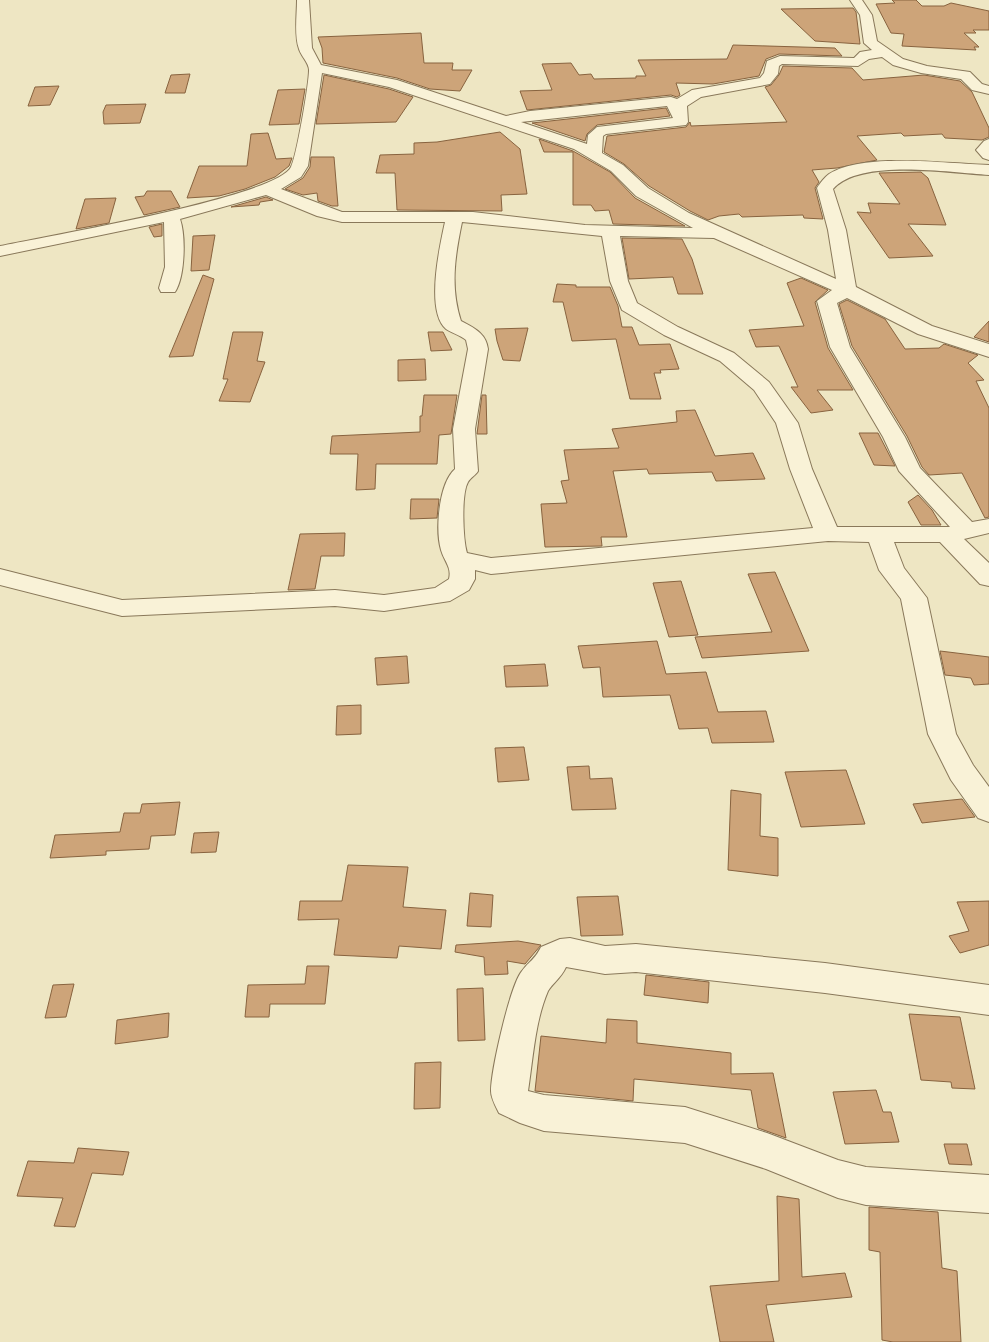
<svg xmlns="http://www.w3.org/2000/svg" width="989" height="1342" font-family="Lora,serif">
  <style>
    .building { fill: #cda479; stroke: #88633f }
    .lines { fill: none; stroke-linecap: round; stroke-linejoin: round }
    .minor-casing { stroke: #89785a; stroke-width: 2 }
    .minor { fill: #f9f2d7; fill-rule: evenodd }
  </style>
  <rect width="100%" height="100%" fill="#eee6c3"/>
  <g class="building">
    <polygon points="892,0 916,0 922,6 944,6 951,3 989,11 989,30 973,30 976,33 964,33 979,47 974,47 976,50 902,46 904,34 891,33 876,4 895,3"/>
    <polygon points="853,8 856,12 860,44 815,41 781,9"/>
    <polygon points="421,33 424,63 453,63 452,70 472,70 460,91 430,89 397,78 323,63 322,48 318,37"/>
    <polygon points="733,45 835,48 842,56 779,54 766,59 759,76 713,84 676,83 680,95 677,97 671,95 527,110 520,91 552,90 542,64 571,63 579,75 591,74 594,79 636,78 636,76 646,76 638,60 727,59"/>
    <polygon points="783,66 852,68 863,80 924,75 960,81 972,92 989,128 989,137 982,140 945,138 942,134 904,136 901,133 857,136 877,160 837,168 812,170 819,182 815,188 823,219 804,218 803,215 742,217 739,214 719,216 708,220 690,211 649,186 624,164 604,152 607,136 686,127 690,122 691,126 787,122 765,87 771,85 779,75"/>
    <polygon points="190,74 185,93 165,93 171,75"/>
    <polygon points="324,75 389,89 413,97 396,122 316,124"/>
    <polygon points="59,86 50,105 28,106 35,87"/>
    <polygon points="305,89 299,124 269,125 278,90"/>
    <polygon points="146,104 140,123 104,124 103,112 106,105"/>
    <polygon points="666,108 670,116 597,125 587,134 585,141 532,123"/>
    <polygon points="500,132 520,149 527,194 501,195 502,211 397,210 395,173 376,173 380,155 414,154 414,143 437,142"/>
    <polygon points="268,133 276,159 292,158 289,166 275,177 245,189 219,196 187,198 199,166 247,166 251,134"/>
    <polygon points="539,139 573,151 610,172 635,198 685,226 613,224 609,210 595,211 591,205 573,205 573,152 544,152"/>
    <polygon points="311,157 334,157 338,206 332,206 318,201 317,193 303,195 285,189 303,178 310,167"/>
    <polygon points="921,172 928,178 946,225 908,224 933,256 889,258 857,212 871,213 868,203 900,204 879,173"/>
    <polygon points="147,191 171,191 180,207 144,215 135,197 144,196"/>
    <polygon points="266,197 273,200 260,202 259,205 231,207"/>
    <polygon points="116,198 109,223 76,229 85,199"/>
    <polygon points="162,224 162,236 154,237 149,227"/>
    <polygon points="215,235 209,270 191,271 193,236"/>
    <polygon points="622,238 682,239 692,259 703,294 678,294 673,277 629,279"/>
    <polygon points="203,275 214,279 193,356 169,357"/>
    <polygon points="801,278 828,290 815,302 828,348 853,390 817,390 833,410 811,413 791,387 798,387 779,346 756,347 749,330 804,326 787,283"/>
    <polygon points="557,284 576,285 576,287 610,287 618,306 622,327 632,327 639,345 670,344 679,369 660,370 661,373 654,373 661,399 630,399 616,339 572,341 563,302 553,302"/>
    <polygon points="847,300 885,319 905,349 939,348 944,344 978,355 968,363 984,380 976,381 989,408 989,517 985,518 962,473 929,475 922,467 907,436 852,346 839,304"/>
    <polygon points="989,321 989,342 974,337"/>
    <polygon points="528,328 520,361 503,360 497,341 495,329"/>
    <polygon points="233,332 263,332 257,361 265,362 250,402 219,401 228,379 223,379"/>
    <polygon points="428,332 443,332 452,350 431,351"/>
    <polygon points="425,359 426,380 398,381 398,360"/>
    <polygon points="424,395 457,395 451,434 439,435 437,464 376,464 375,489 356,490 358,454 330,454 332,436 420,432 420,416 422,416"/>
    <polygon points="482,395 486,395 487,434 477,434"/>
    <polygon points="695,410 715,456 753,453 765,479 716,481 712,472 649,474 647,469 613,471 627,537 601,537 602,546 545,547 541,504 567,503 561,481 569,480 564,450 619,448 612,429 677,422 676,411"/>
    <polygon points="859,433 878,433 895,466 874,465"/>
    <polygon points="918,495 932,510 941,525 921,525 908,502"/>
    <polygon points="411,499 439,499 437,518 410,519"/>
    <polygon points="345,533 344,556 321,556 315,589 288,590 300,534"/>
    <polygon points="775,572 809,651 702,658 695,637 772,632 748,574"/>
    <polygon points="681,581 698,635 669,637 653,583"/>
    <polygon points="657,641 666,674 706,672 718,712 766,711 774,742 712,743 708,728 679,729 670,695 603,697 600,667 583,668 578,646"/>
    <polygon points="940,651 989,657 989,684 974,685 971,678 945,675"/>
    <polygon points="407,656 409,683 377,685 375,658"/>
    <polygon points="545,664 548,686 506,687 504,666"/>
    <polygon points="361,705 361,734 336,735 337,706"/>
    <polygon points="524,747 529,780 498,782 495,748"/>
    <polygon points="589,766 590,779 612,778 616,809 572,810 567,767"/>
    <polygon points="846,770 865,824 801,827 785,772"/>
    <polygon points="731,790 761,794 760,836 778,838 778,876 728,870"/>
    <polygon points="962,799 975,817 922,823 913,804"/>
    <polygon points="180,802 175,835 151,836 149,849 106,851 106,855 50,858 55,835 120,832 124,813 140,813 142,804"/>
    <polygon points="219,832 216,852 191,853 194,833"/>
    <polygon points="348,865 408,867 403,907 446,910 441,949 399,946 397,958 334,955 339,919 298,920 300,901 342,901"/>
    <polygon points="470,893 493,895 491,927 467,926"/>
    <polygon points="618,896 623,935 581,936 577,897"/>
    <polygon points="989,901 989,945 960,953 949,936 969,931 957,902"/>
    <polygon points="518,941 541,945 525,964 507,961 508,974 485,975 484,957 455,952 456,945"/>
    <polygon points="307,966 329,966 325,1004 270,1004 269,1017 245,1017 248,985 305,984"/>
    <polygon points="646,975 709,982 708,1003 644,995"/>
    <polygon points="74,984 66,1017 45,1018 53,985"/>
    <polygon points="483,988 485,1040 458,1041 457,989"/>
    <polygon points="169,1013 168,1037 115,1044 117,1020"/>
    <polygon points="909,1014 960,1017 975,1089 952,1088 951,1082 921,1080"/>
    <polygon points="607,1019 637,1021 637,1043 731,1053 731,1074 773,1073 786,1138 758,1128 751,1090 634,1079 633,1101 535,1091 541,1036 606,1043"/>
    <polygon points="441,1062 440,1108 414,1109 415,1063"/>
    <polygon points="876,1090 883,1112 891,1112 899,1142 845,1144 833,1092"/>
    <polygon points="944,1144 967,1144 972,1165 949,1164"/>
    <polygon points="78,1148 129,1152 123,1175 92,1173 75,1227 54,1226 63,1198 17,1196 28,1161 74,1163"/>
    <polygon points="777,1196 799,1199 802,1277 845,1273 852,1297 766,1305 774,1342 720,1342 710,1286 779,1281"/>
    <polygon points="869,1207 938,1212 942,1268 957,1271 961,1342 893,1342 882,1340 880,1252 869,1250"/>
  </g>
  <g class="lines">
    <defs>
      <g id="minor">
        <path d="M297 0H309L312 48 321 65 397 80 506 116 530 111 671 97 677 99 692 90 760 78 764 73 767 61 780 56 854 58 860 52 872 50 864 43 860 15 850 0H862L872 15 877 41 903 59 927 66 970 72 982 84 989 86V94L972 90 961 79 921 73 893 65 882 57 869 59 858 66 782 64 779 66 778 74 770 84 701 97 687 106 688 122 686 125 606 134 603 136 602 153 623 165 648 188 689 213 836 279 828 230 817 188C820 183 825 177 829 174 865 152 948 164 989 165V175C951 173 860 158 833 189L846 230 856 287 932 326 989 344V357L918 334 847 298 837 303 850 347 905 437 920 468 972 522 989 519V533L964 539 989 563V586L980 584 940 542H894L904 568 927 598 956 734 973 765 989 787V822L978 818 951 780 928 734 901 599 879 570 869 542 828 541 491 574 475 570V579L469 590 450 601 384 611 335 606 122 616 0 585V569L122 600 335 590 384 595 435 588 449 579C452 567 444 561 441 550 435 529 439 483 455 469L453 429 468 349 466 340C460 335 452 333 446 329 425 311 440 245 445 222H342L317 216 266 195 180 219C186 236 185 277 175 292H161L159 288 165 267 164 222 0 256V246C42 237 277 197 291 167 297 155 309 83 309 70 309 63 301 56 299 49 294 36 297 14 297 0ZM322 73 389 87 574 149 611 171 636 196 693 228 585 225 473 212H342L281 189 301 177 308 166ZM667 106 673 118 597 127 588 135 587 144 521 122ZM462 222 602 236 610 281 622 310 664 335 720 361 754 390 776 423 790 469 813 528 491 558 467 553C463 540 461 494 468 482 470 478 476 475 478 471L475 429 488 349C486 333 474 328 461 321 450 287 455 256 462 222ZM620 236 714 238 832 290 817 301 830 347 883 437 899 471 950 527H837L812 469 798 423 769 382 734 353 678 327 637 303 628 281Z"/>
        <polygon points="989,139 989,160 983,158 976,150 984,141"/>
        <path d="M570 938 605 946 636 944 825 963 989 985V1015L825 993 636 972 605 974 566 967C561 978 552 984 548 991 535 1021 533 1059 528 1091L544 1095 685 1107 767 1133 838 1160 866 1167 989 1175V1213L866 1205 838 1198 766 1169 685 1143 544 1131 520 1123 499 1113C496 1107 491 1098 491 1091 491 1071 510 985 522 971 530 960 534 961 541 947L560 939Z"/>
      </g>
    </defs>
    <use href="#minor" class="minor-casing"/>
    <use href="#minor" class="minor"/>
  </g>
</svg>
